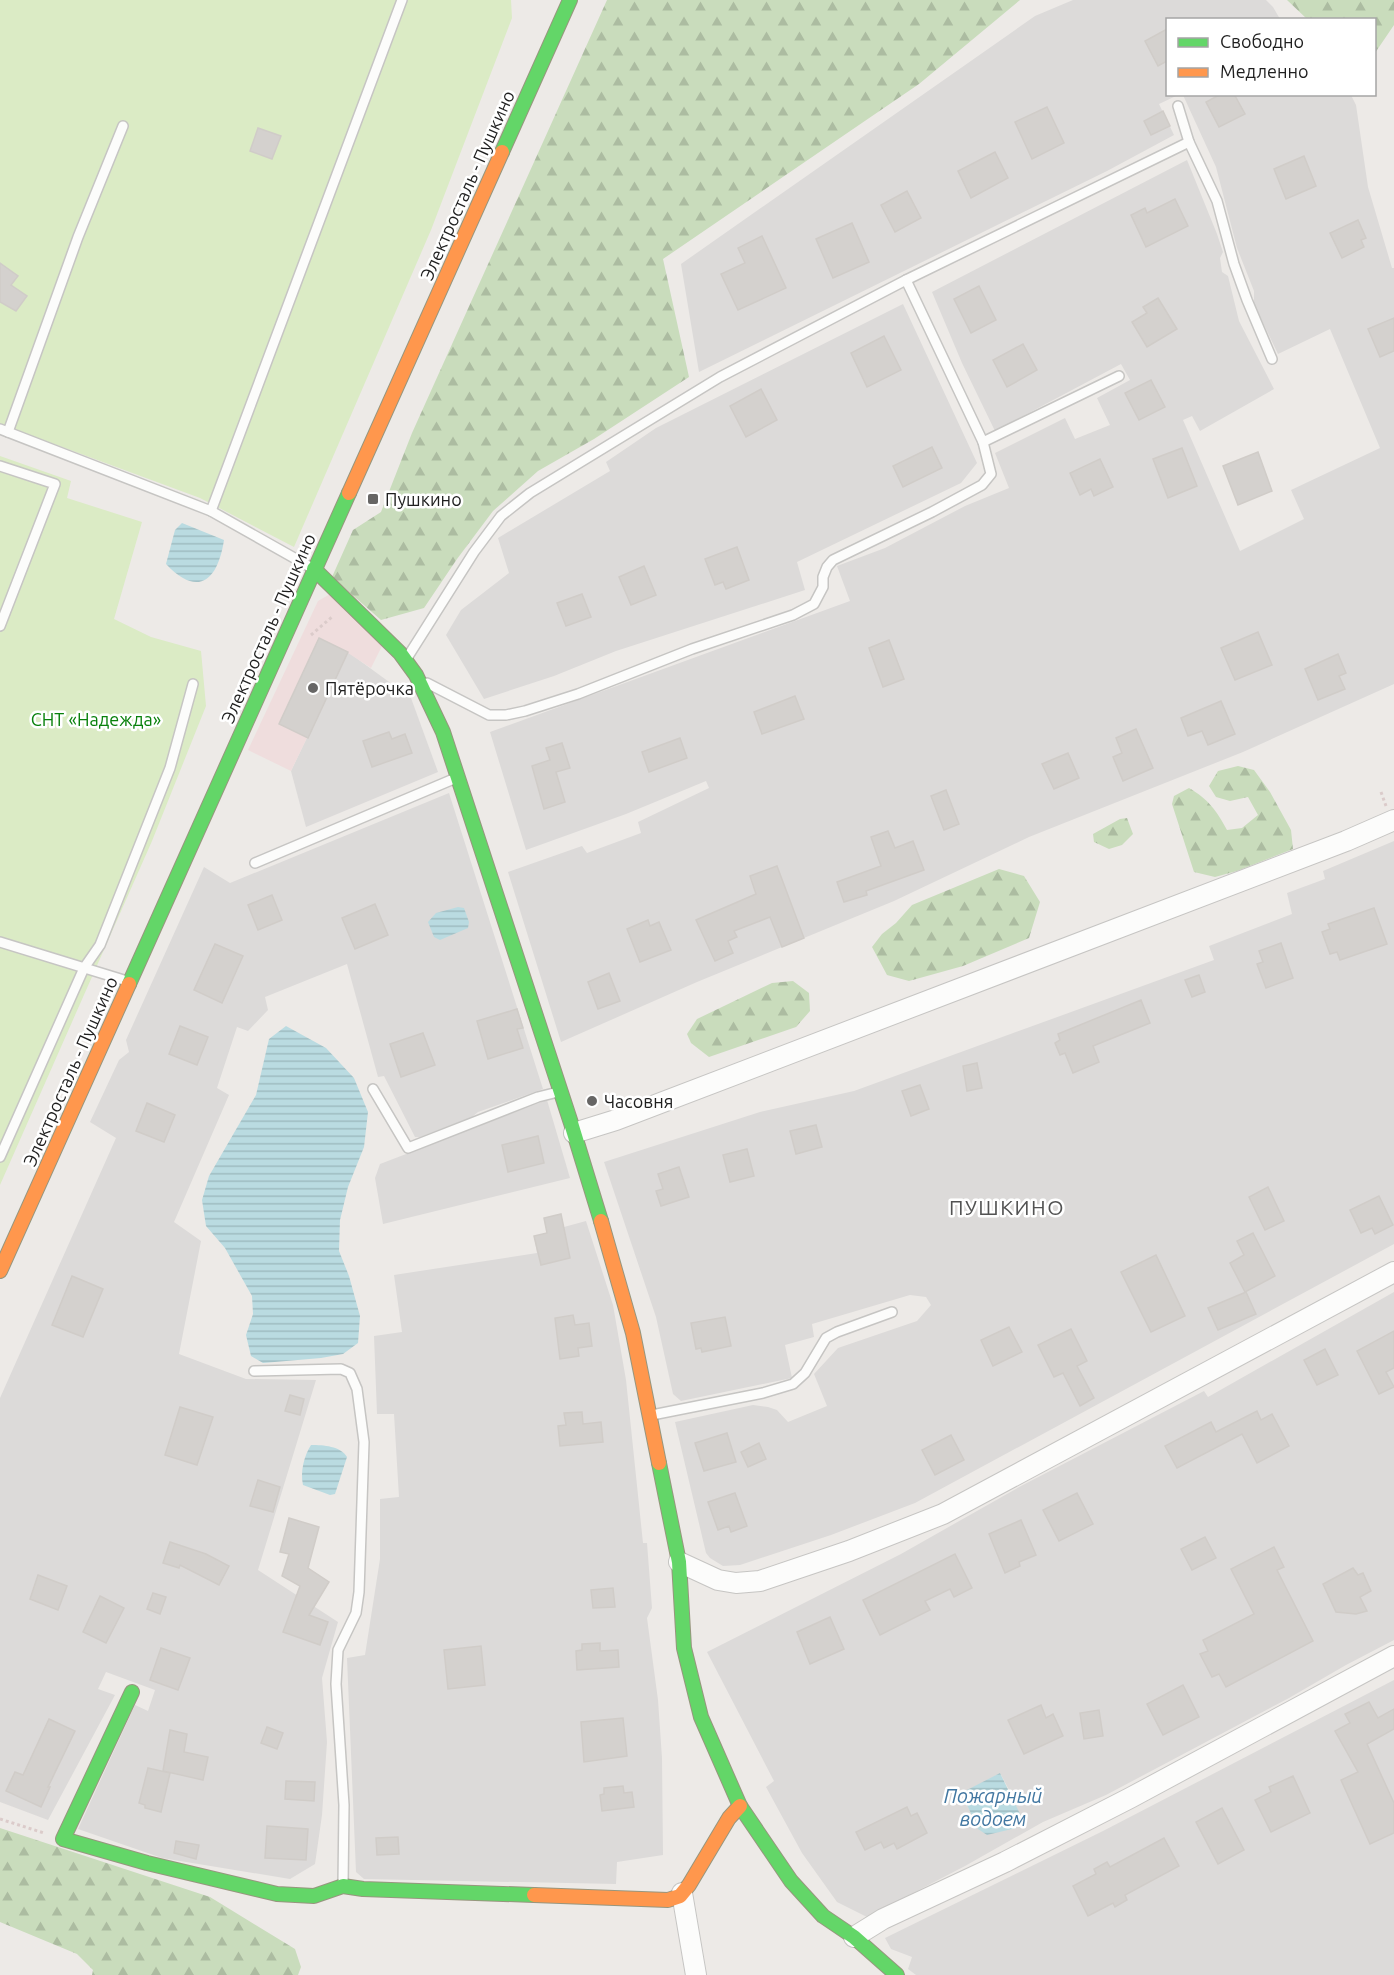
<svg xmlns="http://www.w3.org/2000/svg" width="1394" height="1975" font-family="Ubuntu,sans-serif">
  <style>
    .residential { fill: #dcdad9; fill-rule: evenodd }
    .commercial { fill: #efdddd }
    .forest { fill: url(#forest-firs) }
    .garden { fill: #dbebc5 }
    .water { fill: url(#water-rules) }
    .building { fill: #d4d1ce; stroke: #d0ccc8; stroke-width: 1.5 }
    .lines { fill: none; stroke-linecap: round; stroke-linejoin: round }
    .lane-casing { stroke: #c6c5c3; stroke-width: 12 }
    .street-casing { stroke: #c6c5c3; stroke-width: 22 }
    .fast-casing { stroke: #97967e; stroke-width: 16 }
    .slow-casing { stroke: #97967e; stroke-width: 16 }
    .path { stroke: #dbcbca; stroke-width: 3; stroke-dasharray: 3 3; stroke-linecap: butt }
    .lane { stroke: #fcfcfb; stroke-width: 9 }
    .street { stroke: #fcfcfb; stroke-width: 20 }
    .fast { stroke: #63d668; stroke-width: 14 }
    .slow { stroke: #ff974d; stroke-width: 14 }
    .poi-dot { fill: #676665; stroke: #fff; stroke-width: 2 }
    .labels { text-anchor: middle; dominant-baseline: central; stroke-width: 5; stroke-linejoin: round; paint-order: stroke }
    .street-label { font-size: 18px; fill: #1f1f1f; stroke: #fff }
    .poi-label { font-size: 18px; fill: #1f1f1f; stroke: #fff; text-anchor: start }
    .park-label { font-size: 18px; fill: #09810c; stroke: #fff }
    .water-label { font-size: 20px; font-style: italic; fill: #4277a1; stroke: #fff }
    .quarter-label { font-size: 21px; letter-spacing: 1.5px; fill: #525252; stroke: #fff }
  </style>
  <defs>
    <pattern id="forest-firs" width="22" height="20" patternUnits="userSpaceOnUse" patternTransform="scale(1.5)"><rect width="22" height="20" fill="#c9dcbc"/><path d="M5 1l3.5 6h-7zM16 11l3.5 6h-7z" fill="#acbca1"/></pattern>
    <pattern id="water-rules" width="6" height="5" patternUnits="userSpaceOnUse" patternTransform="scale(1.5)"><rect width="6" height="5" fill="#badbe1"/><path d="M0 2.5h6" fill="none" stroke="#9fbcc1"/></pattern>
  </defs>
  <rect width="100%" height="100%" fill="#edeae7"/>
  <g class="residential">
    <polygon points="1073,0 1266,0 1273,7 1280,19 1168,20 1168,94 1178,95 1159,104 1174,135 1107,171 699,372 681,264 1035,16"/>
    <polygon points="1183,95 1351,95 1356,105 1368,187 1392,268 1394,268 1394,684 1243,752 1029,837 894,901 697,982 561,1042 508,872 582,846 587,853 641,833 638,822 709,788 706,781 626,814 526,850 490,732 850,601 837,566 885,548 965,506 1009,488 995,453 1065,418 1075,439 1110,425 1097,398 1130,380 1121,364 995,431 962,363 932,292 1187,160 1217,234 1223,252 1220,258 1222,272 1228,276 1239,321 1274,389 1200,431 1192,416 1183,420 1240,551 1304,519 1291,490 1380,448 1330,329 1278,354 1254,304 1254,291 1237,248 1216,167"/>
    <polygon points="903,304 977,463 961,483 797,562 805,590 616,651 554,676 484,699 446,635 461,610 509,573 498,538 610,471 606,462 656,428"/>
    <polygon points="348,652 411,698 438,772 306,827 291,771"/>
    <polygon points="449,793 543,1089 478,1112 472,1117 420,1137 415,1137 384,1076 378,1077 347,964 265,997 268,1010 248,1031 237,1027 217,1088 229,1095 174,1222 201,1241 179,1354 246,1379 316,1380 258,1570 338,1622 322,1678 327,1742 322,1815 315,1864 290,1879 162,1858 78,1829 135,1705 148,1711 155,1690 106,1672 98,1689 115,1695 48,1820 0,1802 0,1398 116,1138 90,1122 119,1060 129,1052 126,1040 204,867 230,883"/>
    <polygon points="1394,841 1394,1244 915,1503 831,1535 740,1565 723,1566 710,1558 706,1553 675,1422 753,1405 768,1407 777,1410 788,1422 827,1406 814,1374 838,1348 917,1321 931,1305 926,1297 910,1295 812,1324 814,1337 785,1345 792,1378 681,1401 673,1394 656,1317 604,1162 760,1112 854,1091 1214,960 1209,946 1292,914 1287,893 1325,879 1323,871"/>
    <polygon points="547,1100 570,1178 383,1224 375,1178 380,1164"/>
    <polygon points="561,1214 564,1227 586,1221 613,1305 626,1380 643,1543 647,1543 652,1608 647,1618 658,1700 662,1758 663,1855 617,1862 616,1884 364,1879 356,1872 347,1658 365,1655 380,1559 380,1499 399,1497 394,1414 377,1414 374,1336 402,1332 394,1275 537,1253 534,1236 547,1233"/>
    <path d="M1394 1292V1640L1346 1665 1289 1698 1106 1795 1043 1822 965 1866 867 1917 837 1902 802 1853 766 1787 774 1781 707 1652 901 1554 1021 1486 1204 1391 1208 1397ZM1000 1773 1015 1801 971 1813 963 1796Z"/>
    <polygon points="1394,1680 1394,1975 916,1975 908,1969 912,1957 891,1949 885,1938 1103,1831"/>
  </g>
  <polygon class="commercial" points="332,593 382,646 371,668 348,653 291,771 248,750 318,601"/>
  <g class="forest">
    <polygon points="607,0 1020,0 919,84 663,259 689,377 594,439 538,471 493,511 457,559 424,608 381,620 332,577 353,530 381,512 412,433"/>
    <polygon points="1287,0 1394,0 1394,25 1375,53 1374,20 1307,19"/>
    <path d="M1238 766 1254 770 1270 792 1291 830 1293 849 1237 871 1215 877 1194 872 1172 804 1174 796 1189 788C1208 799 1217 811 1227 830L1242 828 1258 815 1248 797 1230 801 1216 797 1209 786 1218 771Z"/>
    <polygon points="1127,818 1133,834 1122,845 1109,849 1094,842 1093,834 1120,819"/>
    <polygon points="999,869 1024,876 1040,902 1029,938 963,966 909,981 887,975 872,947 882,934 896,923 912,905"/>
    <polygon points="793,981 809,993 810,1011 796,1027 709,1057 691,1043 687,1034 697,1019 772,983"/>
    <polygon points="0,1828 210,1897 295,1949 301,1967 298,1975 92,1975 93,1970 77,1954 0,1922"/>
  </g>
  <g class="garden">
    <polygon points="0,0 511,0 512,18 431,230 294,547 200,498 0,424"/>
    <polygon points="0,456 71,481 67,498 142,522 114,619 151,637 201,651 206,706 152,841 0,1185"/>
  </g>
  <g class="water">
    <path d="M182 523 224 540C218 579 199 599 166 564L175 530Z"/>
    <polygon points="458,907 464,908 469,922 468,928 440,940 434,937 428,922 436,913"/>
    <polygon points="286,1026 326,1048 354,1078 368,1112 364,1147 348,1187 340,1220 339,1251 349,1276 360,1316 358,1343 343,1354 321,1358 263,1363 251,1356 246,1335 253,1314 252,1296 225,1248 206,1226 202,1200 209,1176 256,1095 269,1039"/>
    <path d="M311 1445C324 1445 340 1446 347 1457L335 1494 330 1495 303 1485C300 1472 304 1456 311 1445Z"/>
    <polygon points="1000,1773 1022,1818 1016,1828 987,1835 978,1829 963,1796 967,1790"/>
  </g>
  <g class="building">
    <polygon points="1167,29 1167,61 1158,66 1145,41"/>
    <polygon points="1221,94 1234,94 1245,114 1219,127 1206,102"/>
    <polygon points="1047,107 1064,143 1032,159 1015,122"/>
    <polygon points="1163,111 1170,126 1151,135 1144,121"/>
    <polygon points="258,128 281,136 272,159 250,151"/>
    <polygon points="995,152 1008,178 971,198 958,171"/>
    <polygon points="1304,156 1316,186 1286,199 1274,169"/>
    <polygon points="907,191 921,218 895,232 881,205"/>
    <polygon points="1175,199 1188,226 1146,247 1131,215 1145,208 1147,213"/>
    <polygon points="1358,220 1366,238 1361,240 1364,247 1342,258 1330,233"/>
    <polygon points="852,223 869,262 833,278 816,239"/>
    <polygon points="762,236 786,288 738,310 721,274 745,263 738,248"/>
    <polygon points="0,263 18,276 11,285 27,296 16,311 0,302"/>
    <polygon points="979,286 996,320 971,333 954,299"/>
    <polygon points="1158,298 1177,329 1147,347 1132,322 1147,313 1143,307"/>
    <polygon points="1394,318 1394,351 1380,357 1368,329"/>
    <polygon points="884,336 901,370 867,387 851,353"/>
    <polygon points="1023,344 1037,370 1007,387 993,360"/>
    <polygon points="1151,380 1165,407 1139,420 1125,393"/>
    <polygon points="761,389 777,420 746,437 730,406"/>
    <polygon points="932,447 942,468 903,487 893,466"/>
    <polygon points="1182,448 1197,486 1168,498 1153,459"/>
    <polygon points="1258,452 1272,491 1238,505 1223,466"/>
    <polygon points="1100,459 1113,487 1094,496 1091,489 1080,495 1070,473"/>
    <polygon points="737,547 749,580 726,589 723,582 715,585 705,559"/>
    <polygon points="644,566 656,595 631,605 619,577"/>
    <polygon points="582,594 591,617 566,626 557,603"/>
    <polygon points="1258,632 1272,665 1235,680 1221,648"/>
    <polygon points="319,638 348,652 308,738 279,724"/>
    <polygon points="889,640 904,679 883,687 869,648"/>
    <polygon points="1338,654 1346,673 1339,676 1345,689 1318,700 1305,669"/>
    <polygon points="795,696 804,719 762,734 754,712"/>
    <polygon points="1221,701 1235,734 1208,745 1202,731 1188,736 1181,718"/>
    <polygon points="1136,729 1153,768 1123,781 1113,757 1122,753 1116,738"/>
    <polygon points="389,732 392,739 405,734 412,753 372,767 363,741"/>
    <polygon points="680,738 687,758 649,772 642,752"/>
    <polygon points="562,743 570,768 556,772 565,802 544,809 532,766 550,760 546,748"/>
    <polygon points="1068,753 1079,778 1054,789 1042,764"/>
    <polygon points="946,790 959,824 944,830 931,796"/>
    <polygon points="888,831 895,848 913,841 924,870 866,891 867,895 844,902 837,882 881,866 871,837"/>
    <polygon points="777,866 804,938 782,947 770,917 734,931 737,937 728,941 733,953 715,961 696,920 756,894 750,876"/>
    <polygon points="272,895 282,920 258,930 248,905"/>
    <polygon points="375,904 388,935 355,949 342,918"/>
    <polygon points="1374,908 1387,944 1340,960 1337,952 1330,954 1322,932 1330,929 1328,924"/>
    <polygon points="648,920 650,926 659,922 671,950 640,962 627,929"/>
    <polygon points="1281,943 1293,978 1266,988 1257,964 1263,962 1259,951"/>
    <polygon points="215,944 243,956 222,1003 194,990"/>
    <polygon points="609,973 620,1001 598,1009 588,982"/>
    <polygon points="1199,975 1205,992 1192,997 1185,980"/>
    <polygon points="1141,1000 1150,1023 1093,1046 1099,1062 1073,1073 1065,1053 1060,1055 1055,1043 1060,1040 1058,1034"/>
    <polygon points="517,1009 523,1028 517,1029 523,1048 488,1059 477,1021"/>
    <polygon points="180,1026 208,1037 197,1065 169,1054"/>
    <polygon points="423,1033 435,1065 401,1077 390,1044"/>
    <polygon points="977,1063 982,1088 967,1091 963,1066"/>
    <polygon points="920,1085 929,1109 911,1116 902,1091"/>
    <polygon points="147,1103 175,1115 164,1142 136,1131"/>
    <polygon points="816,1125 822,1147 796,1154 790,1131"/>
    <polygon points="538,1136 544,1163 508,1172 502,1145"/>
    <polygon points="747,1149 754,1176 730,1182 723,1155"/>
    <polygon points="679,1167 689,1197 661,1206 656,1191 663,1189 658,1174"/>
    <polygon points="1268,1187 1284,1221 1265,1230 1249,1197"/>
    <polygon points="1379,1196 1393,1225 1375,1234 1372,1228 1361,1233 1350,1210"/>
    <polygon points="561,1214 570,1258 541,1265 534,1236 547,1233 544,1218"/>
    <polygon points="1253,1233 1275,1276 1245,1292 1230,1263 1244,1255 1237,1241"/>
    <polygon points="1156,1255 1185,1316 1151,1332 1121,1272"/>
    <polygon points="72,1276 103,1289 83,1337 52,1325"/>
    <polygon points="1246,1292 1256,1314 1218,1330 1208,1308"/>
    <polygon points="573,1315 575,1325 589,1323 592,1346 578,1348 579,1356 560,1359 555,1318"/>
    <polygon points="725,1317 731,1346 702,1352 701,1348 696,1349 691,1323"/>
    <polygon points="1009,1327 1022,1352 993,1366 981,1340"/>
    <polygon points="1071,1329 1087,1361 1077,1366 1094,1398 1080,1406 1063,1373 1054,1377 1038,1345"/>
    <polygon points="1394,1331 1394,1368 1386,1372 1394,1387 1379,1394 1357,1351"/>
    <polygon points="1325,1349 1338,1375 1317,1385 1304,1360"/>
    <polygon points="290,1395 304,1399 300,1415 285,1411"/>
    <polygon points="180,1407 213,1417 197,1465 165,1455"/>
    <polygon points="1257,1411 1261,1420 1272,1414 1289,1446 1257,1463 1242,1434 1177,1468 1165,1446 1211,1422 1216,1432"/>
    <polygon points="582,1412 583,1424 601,1422 603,1442 560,1446 558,1426 566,1425 564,1413"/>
    <polygon points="727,1433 736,1462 704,1471 695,1443"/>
    <polygon points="951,1435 964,1460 935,1475 922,1450"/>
    <polygon points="759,1443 766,1459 748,1467 741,1452"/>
    <polygon points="258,1480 280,1487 273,1512 250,1506"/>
    <polygon points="735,1493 747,1526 731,1532 729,1526 718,1530 708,1502"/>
    <polygon points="1077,1493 1093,1524 1059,1541 1043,1510"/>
    <polygon points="289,1518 319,1527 308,1568 329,1582 309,1615 328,1622 320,1645 283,1632 300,1586 282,1576 289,1554 280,1552"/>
    <polygon points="1021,1520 1036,1555 1019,1562 1020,1566 1005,1573 989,1534"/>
    <polygon points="1205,1537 1216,1558 1192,1570 1181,1549"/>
    <polygon points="170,1542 206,1554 229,1566 219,1585 180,1565 179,1568 163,1563"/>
    <polygon points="1274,1547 1284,1567 1277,1570 1313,1641 1226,1687 1219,1674 1212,1677 1200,1654 1208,1651 1203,1640 1254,1614 1231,1569"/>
    <polygon points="955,1554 972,1588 954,1597 950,1589 925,1601 930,1610 880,1635 863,1600"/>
    <polygon points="1353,1568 1358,1575 1363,1573 1371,1591 1360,1597 1367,1611 1356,1614 1336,1612 1323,1584"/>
    <polygon points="38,1575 67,1586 58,1610 30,1599"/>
    <polygon points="613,1588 615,1607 593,1608 591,1590"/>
    <polygon points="153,1593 166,1597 160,1614 147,1609"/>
    <polygon points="100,1596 124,1608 106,1643 83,1632"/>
    <polygon points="830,1617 844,1649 810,1664 797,1632"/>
    <polygon points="600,1643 600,1651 618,1650 619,1667 577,1670 576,1651 582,1650 582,1644"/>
    <polygon points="481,1646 485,1685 448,1689 444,1650"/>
    <polygon points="161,1648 190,1658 178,1690 150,1680"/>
    <polygon points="1183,1685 1199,1717 1163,1735 1147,1704"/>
    <polygon points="1369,1702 1378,1718 1394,1709 1394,1729 1367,1744 1394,1803 1394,1833 1370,1844 1341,1780 1358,1772 1335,1731 1350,1723 1345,1714"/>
    <polygon points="1041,1705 1046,1718 1053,1714 1063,1736 1024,1754 1008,1720"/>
    <polygon points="1099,1710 1103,1736 1084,1739 1080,1713"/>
    <polygon points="623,1718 627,1756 584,1762 581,1722"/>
    <polygon points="49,1719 75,1731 48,1787 50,1787 41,1807 6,1791 15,1772 23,1775"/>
    <polygon points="267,1727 283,1733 277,1749 261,1743"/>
    <polygon points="170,1730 187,1734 184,1752 208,1757 203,1780 163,1771"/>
    <polygon points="148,1768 170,1773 161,1812 145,1808 145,1805 139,1803"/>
    <polygon points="1293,1776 1310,1813 1271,1832 1255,1800 1271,1792 1269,1787"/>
    <polygon points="286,1781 315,1782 314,1801 285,1799"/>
    <polygon points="623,1786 624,1793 632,1792 634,1807 602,1811 600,1795 604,1794 604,1788"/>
    <polygon points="907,1807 911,1816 917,1813 927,1833 897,1849 894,1843 884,1848 881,1842 865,1850 856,1832"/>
    <polygon points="1222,1808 1244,1850 1218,1864 1196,1822"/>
    <polygon points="267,1826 308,1829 306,1860 265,1858"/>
    <polygon points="398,1837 399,1854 377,1855 376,1838"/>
    <polygon points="1164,1838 1179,1866 1125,1895 1127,1900 1115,1907 1113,1903 1088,1916 1073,1886 1096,1874 1094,1869 1107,1862 1110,1867"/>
    <polygon points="176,1841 199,1845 196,1859 174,1853"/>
  </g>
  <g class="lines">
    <defs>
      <g id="lane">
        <polyline points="1178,106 1189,142 1217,201 1234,264 1247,300 1272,359"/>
        <polyline points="0,429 211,511 312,568"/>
        <polyline points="8,432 78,237 123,126"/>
        <polyline points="983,442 1119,376"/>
        <polyline points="0,466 55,484 0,626"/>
        <polyline points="211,511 402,0"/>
        <polyline points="407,658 474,552 501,516 530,493 720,377 906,280 1189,142"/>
        <polyline points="427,683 489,715 506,715 525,711 578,694 692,649 793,615 814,604 823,587 823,577 827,567 833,560 932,512 982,485 991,474 983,442 906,280"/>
        <polyline points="255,863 456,778"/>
        <polyline points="0,942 127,981"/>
        <polyline points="373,1089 408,1148 538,1097 558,1092"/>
        <polyline points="0,1157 84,968 100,945 170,768 193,684"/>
        <polyline points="254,1371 341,1369 350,1373 357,1389 364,1442 359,1592 356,1613 338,1650 336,1684 344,1805 343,1884"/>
        <polyline points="652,1415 763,1393 793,1384 805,1373 826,1338 837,1332 892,1312"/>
      </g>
      <g id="street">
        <polyline points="574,1133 616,1120 1346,841 1394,820"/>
        <polyline points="679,1562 718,1580 736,1583 760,1581 849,1551 943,1514 1394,1272"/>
        <polyline points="682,1893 696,1975"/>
        <polyline points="854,1937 883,1919 1005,1862 1130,1798 1394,1656"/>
      </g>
      <g id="fast">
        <polyline points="502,152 570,0"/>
        <polyline points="314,569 400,653 416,675 443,732 571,1123 601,1221"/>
        <polyline points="129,984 349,493"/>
        <polyline points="659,1463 679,1562 684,1648 701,1717 740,1806 791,1881 823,1916 854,1937 897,1975"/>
        <polyline points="132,1692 63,1839 147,1863 277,1894 314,1896 343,1886 363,1889 534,1895"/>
      </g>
      <g id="slow">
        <polyline points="349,493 502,152"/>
        <polyline points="601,1221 633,1333 659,1463"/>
        <polyline points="0,1271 129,984"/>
        <polyline points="534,1895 668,1900 680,1896 689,1885 729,1818 740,1806"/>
      </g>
    </defs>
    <use href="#lane" class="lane-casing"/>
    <use href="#street" class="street-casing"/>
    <use href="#fast" class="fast-casing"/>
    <use href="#slow" class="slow-casing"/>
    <g class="path">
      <polyline points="311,635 333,616"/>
      <polyline points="1381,792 1386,806"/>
      <polyline points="0,1819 44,1833"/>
    </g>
    <use href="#lane" class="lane"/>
    <use href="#street" class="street"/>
    <use href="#fast" class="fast"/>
    <use href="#slow" class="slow"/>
  </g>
  <g class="poi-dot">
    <rect x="367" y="493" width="12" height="12" rx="3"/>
    <circle cx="313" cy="688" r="6"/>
    <circle cx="592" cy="1101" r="6"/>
  </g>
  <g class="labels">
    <g class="street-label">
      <text transform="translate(467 185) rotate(-66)">Электросталь - Пушкино</text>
      <text transform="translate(268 628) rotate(-66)">Электросталь - Пушкино</text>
      <text transform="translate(70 1071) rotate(-66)">Электросталь - Пушкино</text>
    </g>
    <g class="poi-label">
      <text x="385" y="499">Пушкино</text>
      <text x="325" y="688">Пятёрочка</text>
      <text x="604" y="1101">Часовня</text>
    </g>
    <g class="park-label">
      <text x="96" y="719">СНТ «Надежда»</text>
    </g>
    <g class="water-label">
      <text x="993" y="1795">Пожарный<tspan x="993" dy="23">водоем</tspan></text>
    </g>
    <g class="quarter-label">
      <text x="1007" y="1207">ПУШКИНО</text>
    </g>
  </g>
  <rect x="1166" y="18" width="210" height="78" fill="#ffffff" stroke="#a5a5a5" stroke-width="1.5"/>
  <rect x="1178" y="38" width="30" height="9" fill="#63d668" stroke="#a5a5a5" stroke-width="1.5"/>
  <text x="1220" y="48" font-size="18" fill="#1f1f1f">Свободно</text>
  <rect x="1178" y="68" width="30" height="9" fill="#ff974d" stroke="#a5a5a5" stroke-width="1.5"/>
  <text x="1220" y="78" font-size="18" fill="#1f1f1f">Медленно</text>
</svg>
